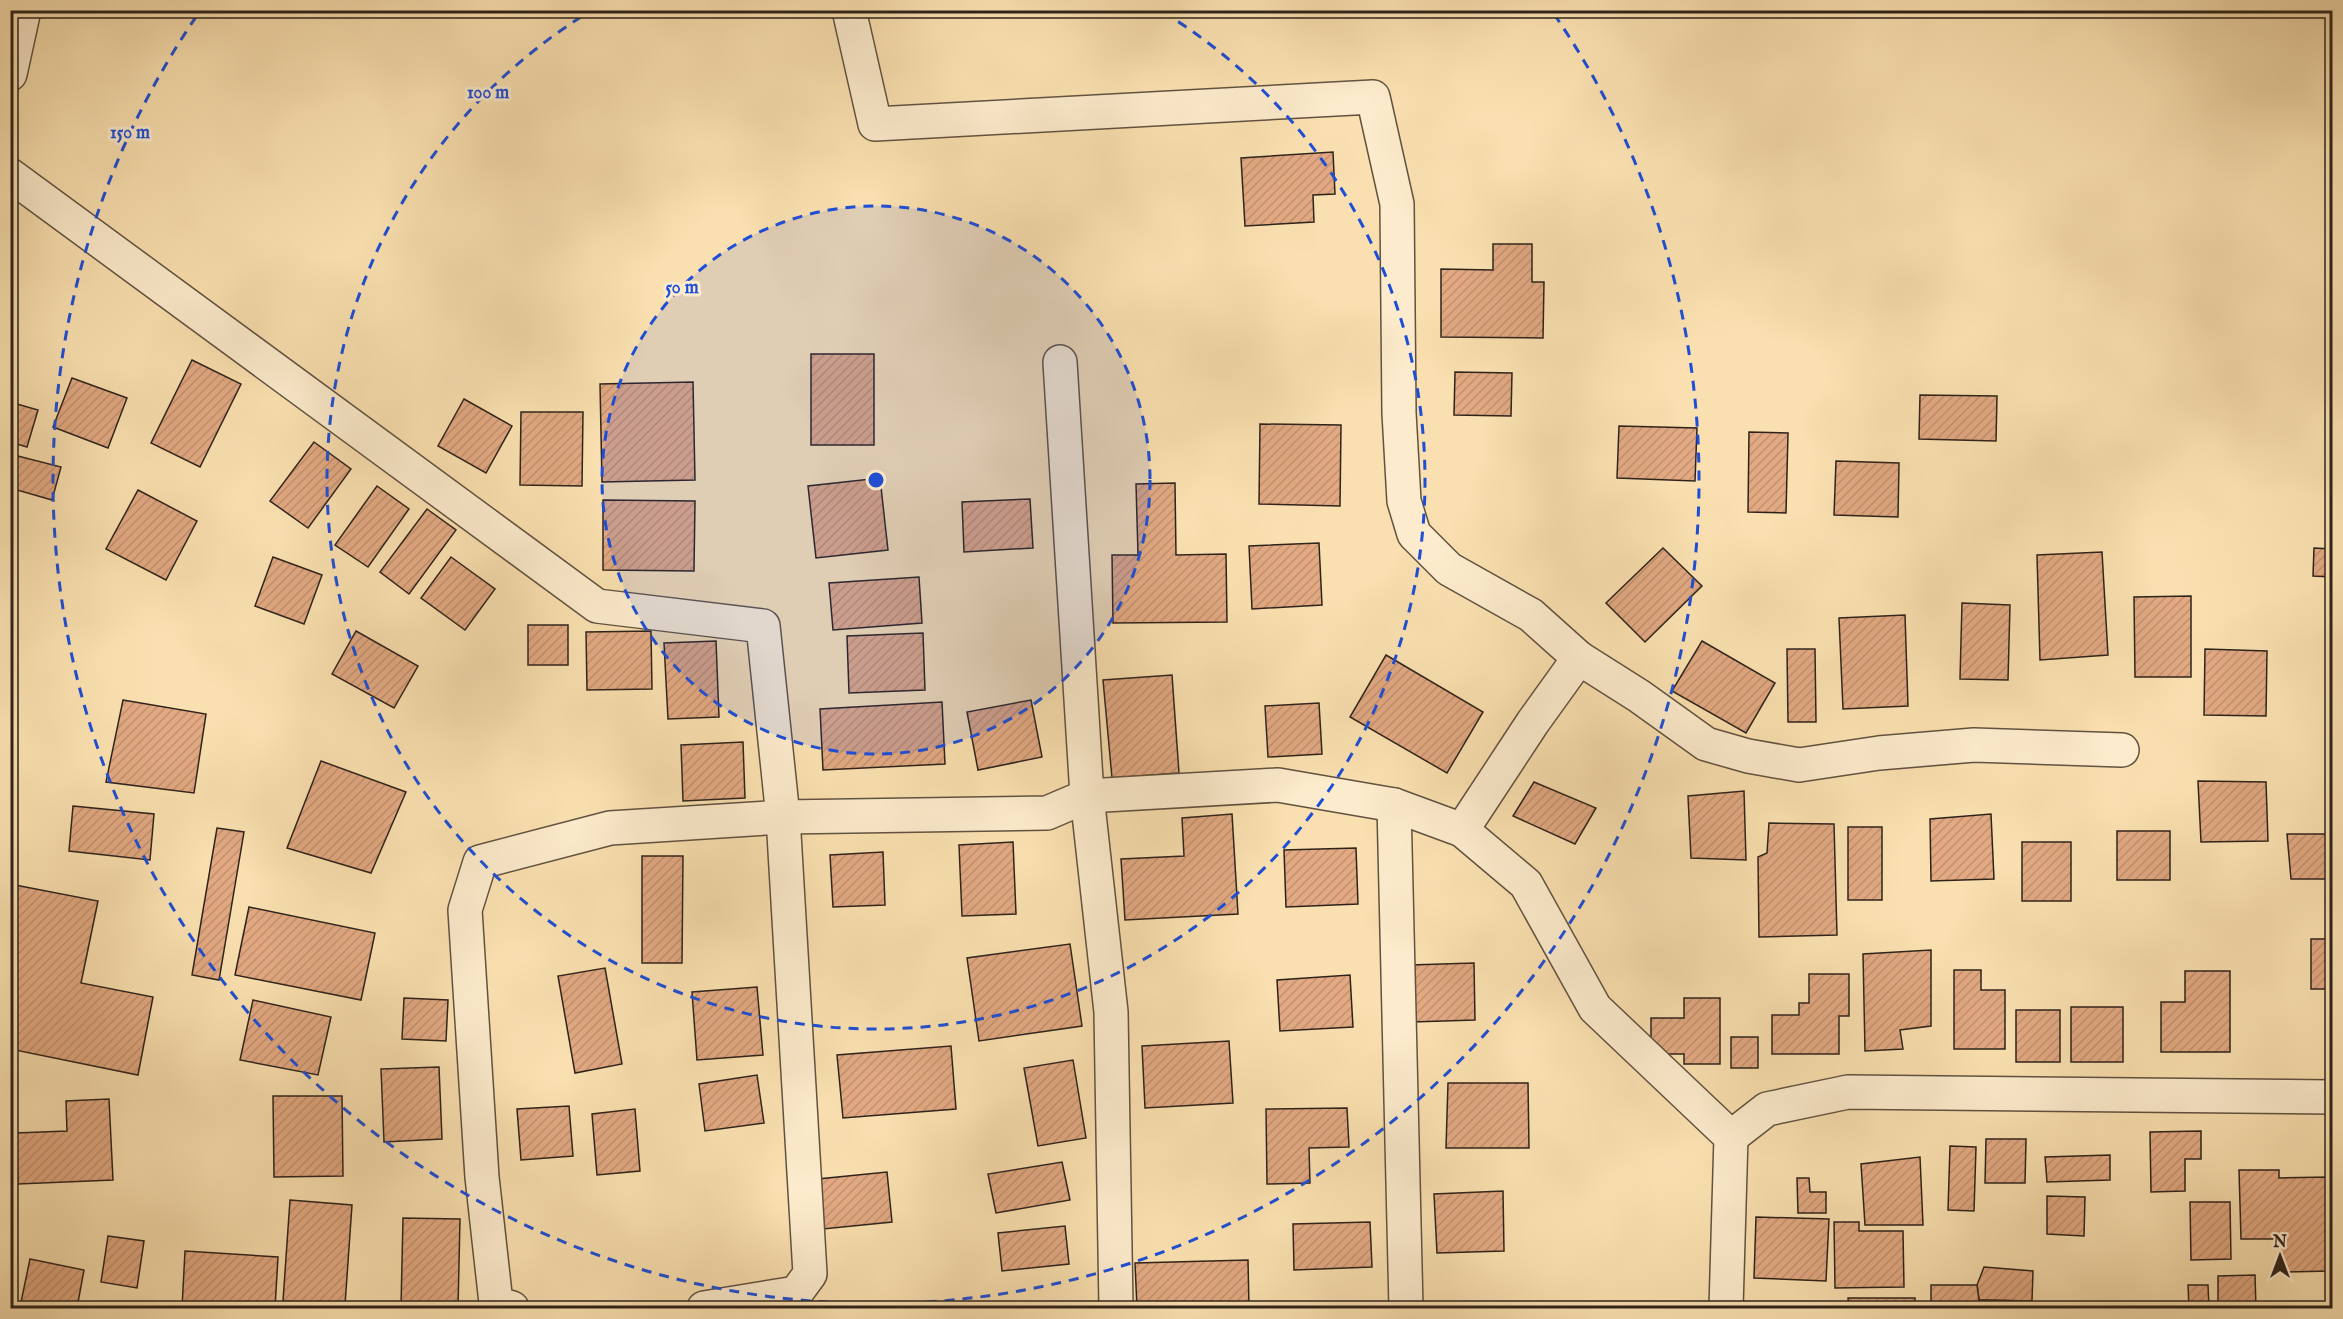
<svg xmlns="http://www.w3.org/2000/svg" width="2343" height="1319" font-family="'IM FELL English',serif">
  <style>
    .building { fill: url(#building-hatch); stroke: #2e231b; stroke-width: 1.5 }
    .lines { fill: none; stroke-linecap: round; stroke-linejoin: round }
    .minor-casing { stroke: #615240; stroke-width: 36 }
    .minor { stroke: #fcebcc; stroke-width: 33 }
    .ring { fill: none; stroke: #1d4ed8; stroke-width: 3; stroke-dasharray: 10 8 }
    .centre { fill: #1d4ed8; stroke: #fcebcc; stroke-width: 3 }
    .ring-label { font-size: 18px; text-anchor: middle; font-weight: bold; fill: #1d4ed8; stroke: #fcebcc; stroke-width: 6; stroke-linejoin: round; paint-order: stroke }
  </style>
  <defs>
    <pattern id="building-hatch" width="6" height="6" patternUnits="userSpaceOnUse" patternTransform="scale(1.5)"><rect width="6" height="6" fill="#e2a982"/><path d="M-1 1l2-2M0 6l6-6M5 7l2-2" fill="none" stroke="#c29170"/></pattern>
  </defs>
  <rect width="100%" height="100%" fill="#fae0b0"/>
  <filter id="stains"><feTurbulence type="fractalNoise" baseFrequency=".00333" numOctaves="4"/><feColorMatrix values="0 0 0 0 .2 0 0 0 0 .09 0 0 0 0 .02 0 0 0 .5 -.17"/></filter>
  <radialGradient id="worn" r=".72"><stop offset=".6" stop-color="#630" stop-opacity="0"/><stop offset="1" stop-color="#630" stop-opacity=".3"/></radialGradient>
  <g class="building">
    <polygon points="1333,152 1335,194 1313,195 1314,222 1245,226 1241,158"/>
    <polygon points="1493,244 1532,244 1532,282 1544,282 1543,338 1441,337 1441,269 1493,270"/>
    <rect x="811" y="354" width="63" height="91"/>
    <polygon points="192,360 241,384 200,467 151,443"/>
    <polygon points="1455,372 1512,373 1511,416 1454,415"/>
    <polygon points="72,378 127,398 108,448 53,427"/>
    <polygon points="693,382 695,480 602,482 600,384"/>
    <polygon points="1920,395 1997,396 1996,441 1919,439"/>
    <polygon points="464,399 512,426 486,473 438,446"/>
    <polygon points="10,402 38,410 27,447 10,442"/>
    <polygon points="521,412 583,412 582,486 520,485"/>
    <polygon points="1260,424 1341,425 1340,506 1259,504"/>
    <polygon points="1619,426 1697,428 1695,481 1617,478"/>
    <polygon points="1749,432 1788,433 1786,513 1748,512"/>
    <polygon points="314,442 351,469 308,528 270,501"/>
    <polygon points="10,454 61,467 52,500 10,488"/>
    <polygon points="1836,461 1899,463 1898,517 1834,515"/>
    <polygon points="880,478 888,550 816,558 808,486"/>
    <polygon points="1175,483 1176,555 1226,554 1227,622 1113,623 1112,555 1138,555 1136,484"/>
    <polygon points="377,486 409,509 368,567 335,545"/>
    <polygon points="138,490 197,521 166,580 106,549"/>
    <polygon points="1030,499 1033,548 964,552 962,502"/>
    <polygon points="603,500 695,501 694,571 603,570"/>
    <polygon points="427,509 456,530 409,594 380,572"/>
    <polygon points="1319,543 1322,605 1252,609 1249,546"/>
    <polygon points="1663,548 1702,586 1645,642 1606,603"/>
    <polygon points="2314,548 2332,549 2332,577 2313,576"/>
    <polygon points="2102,552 2108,655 2040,660 2037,555"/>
    <polygon points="273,557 322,575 304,624 255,606"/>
    <polygon points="451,557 495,589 465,630 421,598"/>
    <polygon points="919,577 922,623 833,630 829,583"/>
    <polygon points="2191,596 2191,677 2135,677 2134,597"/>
    <polygon points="1962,603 2010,605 2008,680 1960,679"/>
    <polygon points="1905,615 1908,706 1843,709 1839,618"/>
    <rect x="528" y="625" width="40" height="40"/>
    <polygon points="356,631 418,666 394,708 332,674"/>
    <polygon points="651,631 652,689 587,690 586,632"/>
    <polygon points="923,633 925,690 849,693 847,636"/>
    <polygon points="716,641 719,717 668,719 664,643"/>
    <polygon points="1702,641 1775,683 1746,733 1672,691"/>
    <polygon points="1787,649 1815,649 1816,722 1788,722"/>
    <polygon points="2205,649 2267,651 2266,716 2204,715"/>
    <polygon points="1386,655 1483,712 1447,773 1350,717"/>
    <polygon points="1172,675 1179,773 1112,778 1103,680"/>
    <polygon points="123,700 206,714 194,793 106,782"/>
    <polygon points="1031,700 1042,757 978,770 967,712"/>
    <polygon points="942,702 945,764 823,770 820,709"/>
    <polygon points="1319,703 1322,754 1268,757 1265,706"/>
    <polygon points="743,742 745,798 683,801 681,745"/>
    <polygon points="321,761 406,792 371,873 287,848"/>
    <polygon points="2198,781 2266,782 2268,841 2201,842"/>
    <polygon points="1534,782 1596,808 1575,844 1513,816"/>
    <polygon points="1744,791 1746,860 1691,858 1688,796"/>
    <polygon points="73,806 154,814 150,860 69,851"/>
    <polygon points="1232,814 1238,914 1125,920 1121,859 1184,856 1182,818"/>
    <polygon points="1991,814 1994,879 1931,881 1930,819"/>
    <polygon points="1769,823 1834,824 1837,935 1759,937 1758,857 1767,853"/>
    <rect x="1848" y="827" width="34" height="73"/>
    <polygon points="217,828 244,832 219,980 192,975"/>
    <rect x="2117" y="831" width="53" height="49"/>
    <polygon points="2287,834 2332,834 2332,879 2291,879"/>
    <polygon points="1013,842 1016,914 962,916 959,845"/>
    <rect x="2022" y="842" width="49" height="59"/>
    <polygon points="1356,848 1358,904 1286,907 1284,850"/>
    <polygon points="883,852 885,905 833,907 830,855"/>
    <polygon points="642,856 683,856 682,963 642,963"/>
    <polygon points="10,884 98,901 81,983 153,997 138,1075 10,1049"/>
    <polygon points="249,907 375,933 361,1000 235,975"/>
    <rect x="2311" y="939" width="21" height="50"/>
    <polygon points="1070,944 1082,1026 979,1041 967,958"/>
    <polygon points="1931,950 1931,1026 1900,1030 1903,1049 1865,1051 1863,954"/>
    <polygon points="1474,963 1475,1020 1412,1022 1410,965"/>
    <polygon points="605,968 622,1064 575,1073 558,976"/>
    <polygon points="1954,970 1981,970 1981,990 2005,990 2005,1049 1954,1049"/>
    <polygon points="2185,971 2230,971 2230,1052 2161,1052 2161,1002 2185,1002"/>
    <polygon points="1809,974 1849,974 1849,1016 1839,1016 1839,1054 1772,1054 1772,1015 1799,1015 1799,1003 1809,1003"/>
    <polygon points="1350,975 1353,1027 1280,1031 1277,980"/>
    <polygon points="757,987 763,1055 697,1060 692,992"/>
    <polygon points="404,998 448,1000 446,1041 402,1039"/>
    <polygon points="1684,998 1720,998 1720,1064 1684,1064 1684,1054 1651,1054 1651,1018 1684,1018"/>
    <polygon points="253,1000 331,1017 318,1075 240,1060"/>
    <rect x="2071" y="1007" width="52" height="55"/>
    <rect x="2016" y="1010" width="44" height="52"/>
    <rect x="1731" y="1037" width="27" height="31"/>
    <polygon points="1229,1041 1233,1103 1145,1108 1142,1046"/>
    <polygon points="951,1046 956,1109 843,1118 837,1055"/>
    <polygon points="1073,1060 1086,1138 1038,1146 1024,1068"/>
    <polygon points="439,1067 442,1139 384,1142 381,1069"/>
    <polygon points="757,1075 764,1123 705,1131 699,1084"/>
    <polygon points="1448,1083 1528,1083 1529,1148 1446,1148"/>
    <polygon points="273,1096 342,1096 343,1176 274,1177"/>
    <polygon points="109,1099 113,1180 18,1184 16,1133 67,1131 66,1101"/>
    <polygon points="569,1106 573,1156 521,1160 517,1109"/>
    <polygon points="1347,1108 1349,1147 1309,1148 1310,1183 1267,1184 1266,1109"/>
    <polygon points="635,1109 640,1171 597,1175 592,1114"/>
    <polygon points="2201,1131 2201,1159 2185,1159 2185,1191 2151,1192 2150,1132"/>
    <polygon points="1986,1139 2026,1139 2025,1183 1985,1183"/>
    <polygon points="1950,1146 1976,1147 1974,1211 1948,1210"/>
    <polygon points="2110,1155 2110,1180 2047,1182 2045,1157"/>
    <polygon points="1920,1157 1923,1225 1865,1225 1861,1164"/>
    <polygon points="1062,1162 1070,1200 996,1213 988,1174"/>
    <polygon points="2239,1170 2279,1170 2279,1178 2329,1177 2330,1271 2280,1272 2279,1239 2241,1239"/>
    <polygon points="887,1172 892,1222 823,1229 818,1179"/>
    <polygon points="1797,1178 1809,1178 1810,1192 1826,1192 1826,1213 1798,1213"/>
    <polygon points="1503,1191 1504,1251 1437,1253 1434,1194"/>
    <polygon points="2047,1196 2085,1197 2084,1236 2047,1234"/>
    <polygon points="290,1200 352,1205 345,1305 283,1301"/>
    <polygon points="2190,1202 2230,1202 2231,1259 2191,1260"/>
    <polygon points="1756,1217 1829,1219 1826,1281 1754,1278"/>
    <polygon points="403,1218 460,1219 458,1308 401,1307"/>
    <polygon points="1370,1222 1372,1267 1294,1270 1293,1224"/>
    <polygon points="1834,1222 1859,1222 1859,1231 1903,1231 1904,1287 1835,1288"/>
    <polygon points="1065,1226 1069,1264 1002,1271 998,1233"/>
    <polygon points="108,1236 144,1241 137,1288 101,1282"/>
    <polygon points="185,1251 278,1257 275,1308 182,1308"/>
    <polygon points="30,1259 84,1270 77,1308 10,1308 10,1305 20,1307"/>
    <polygon points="1248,1260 1249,1308 1137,1308 1135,1263"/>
    <polygon points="1984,1267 2033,1271 2032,1301 1979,1300 1977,1285"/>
    <polygon points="2255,1275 2256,1308 2218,1308 2218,1276"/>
    <polygon points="1931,1285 1977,1285 1980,1308 1931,1308"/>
    <polygon points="2188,1285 2208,1285 2209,1308 2189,1308"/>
    <polygon points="1848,1298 1915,1298 1915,1308 1849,1308"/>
    <polygon points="1979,1300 2032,1301 2032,1308 1980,1308"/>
    <polygon points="2324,1302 2331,1308 2269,1308 2268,1305"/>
  </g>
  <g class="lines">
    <defs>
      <g id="minor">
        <polyline points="849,10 875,124 1373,97 1397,204 1399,413 1404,501 1414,534 1449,569 1531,615 1579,658"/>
        <polyline points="10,74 24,10"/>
        <polyline points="10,175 597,606 763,626 783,817 810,1274 796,1293 704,1308"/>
        <polyline points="1394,805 1406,1308"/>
        <polyline points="1462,830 1533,722 1579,658 1639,696 1706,744 1748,756 1799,765 1879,753 1974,745 2122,750"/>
        <polyline points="1731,1137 1767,1109 1848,1092 2332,1097"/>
        <polyline points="512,1308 496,1303 482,1177 465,910 480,862 610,828 783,817 1047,813 1087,796 1060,362"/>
        <polyline points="1116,1308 1111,1012 1087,796 1278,785 1394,805 1462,830 1526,884 1595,1008 1731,1137 1726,1308"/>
      </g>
    </defs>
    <use href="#minor" class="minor-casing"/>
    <use href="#minor" class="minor"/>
  </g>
  <circle cx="876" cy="480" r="274" fill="#1d4ed8" fill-opacity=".12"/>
  <g class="ring">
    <circle cx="876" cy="480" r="274"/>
    <path d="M1163 12A549 549 0 1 1 589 12"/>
    <path d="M1554 14A823 823 0 1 1 198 14"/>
  </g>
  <circle cx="876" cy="480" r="9" class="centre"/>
  <g class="ring-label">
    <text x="488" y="98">100 m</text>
    <text x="130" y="138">150 m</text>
    <text x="682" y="293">50 m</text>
  </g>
  <rect width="2343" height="1319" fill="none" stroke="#fae0b0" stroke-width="36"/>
  <rect x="12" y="12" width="2319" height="1295" fill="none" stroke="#2e231b" stroke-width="3"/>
  <rect x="18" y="18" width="2307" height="1283" fill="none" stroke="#2e231b" stroke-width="1.5"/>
  <g transform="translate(2280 1256)" stroke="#fcebcc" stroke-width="4.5" paint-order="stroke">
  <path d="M0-4.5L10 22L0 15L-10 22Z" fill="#2e231b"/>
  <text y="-9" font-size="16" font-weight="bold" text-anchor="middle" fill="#2e231b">N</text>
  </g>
  <rect width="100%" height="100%" filter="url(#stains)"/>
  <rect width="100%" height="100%" fill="url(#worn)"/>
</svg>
